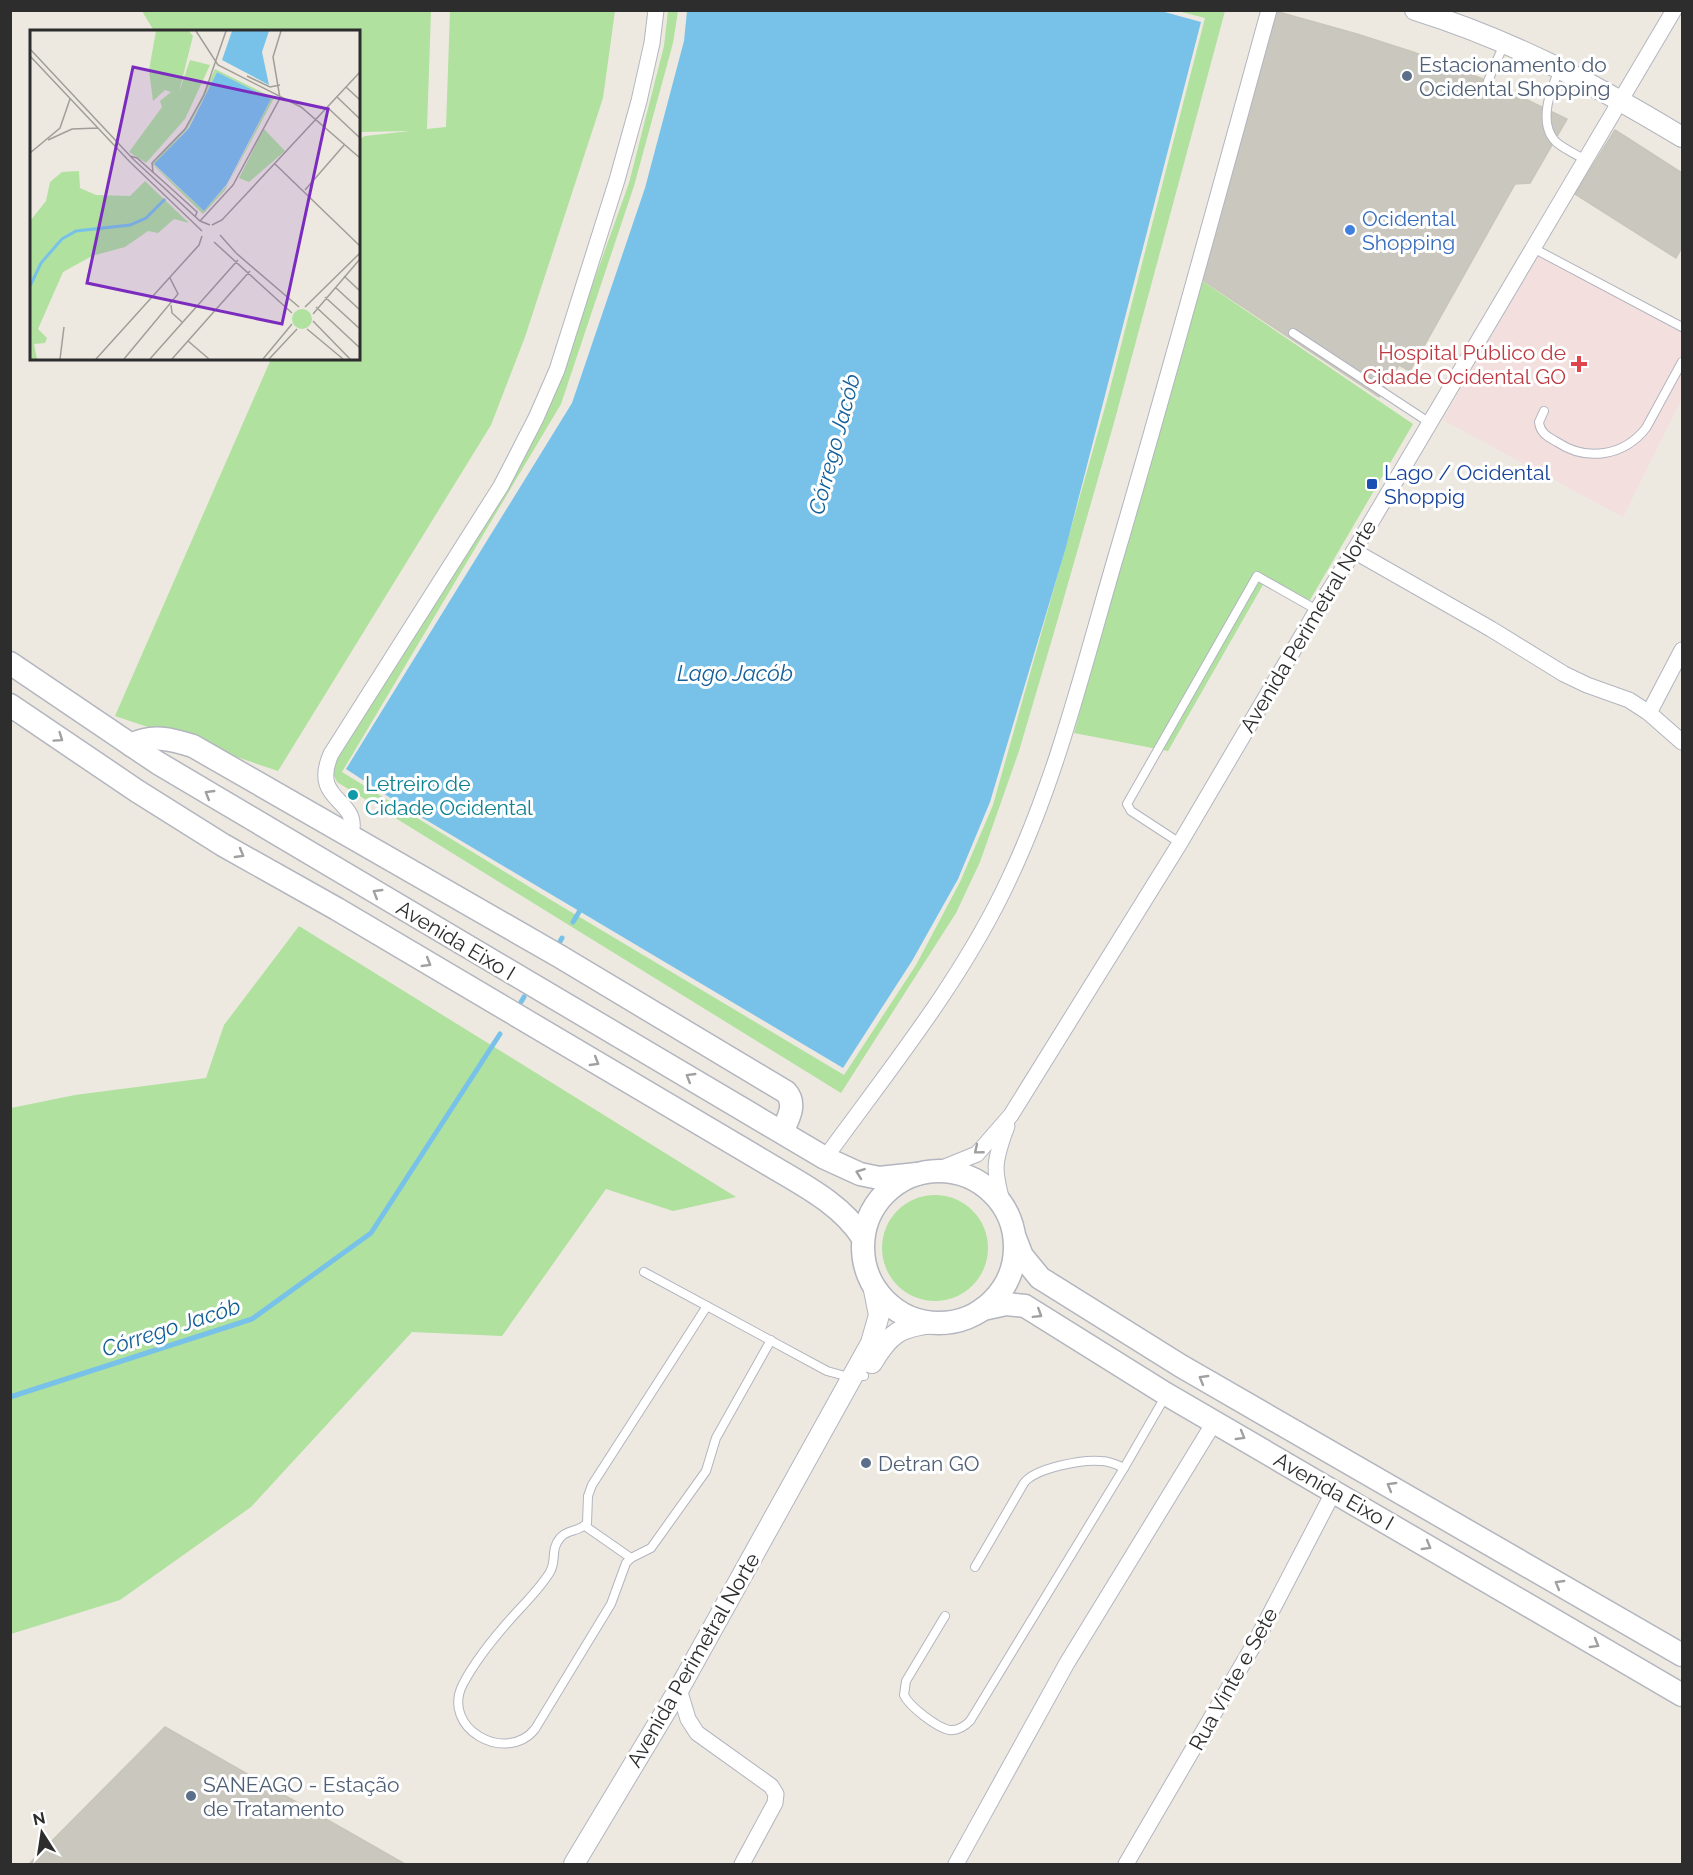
<svg xmlns="http://www.w3.org/2000/svg" width="1693" height="1875" font-family="Raleway,sans-serif">
  <style>
    .medical { fill: #f3dfde }
    .green { fill: #b0e19f }
    .water { fill: #78c2ea }
    .lines { fill: none; stroke-linecap: round; stroke-linejoin: round }
    .stream { stroke: #78c2ea; stroke-width: 5 }
    .building { fill: #c9c7be; stroke: #c9c5b9; stroke-width: 1.5 }
    .service-casing { stroke: #b3b5bf; stroke-width: 10 }
    .minor-casing { stroke: #b3b5bf; stroke-width: 17 }
    .tertiary-casing { stroke: #b3b5bf; stroke-width: 22 }
    .secondary-casing { stroke: #b3b5bf; stroke-width: 25 }
    .service { stroke: #fff; stroke-width: 8 }
    .minor { stroke: #fff; stroke-width: 15 }
    .tertiary { stroke: #fff; stroke-width: 20 }
    .secondary { stroke: #fff; stroke-width: 22 }
    .oneway { stroke: #a0a0a0 }
    .service-dot { fill: #5c6f8a; stroke: #fff; stroke-width: 2 }
    .shop-dot { fill: #3f7fe0; stroke: #fff; stroke-width: 2 }
    .health-dot { fill: #e0444e; stroke: #fff; stroke-width: 2 }
    .transit-dot { fill: #1a4fb4; stroke: #fff; stroke-width: 2 }
    .culture-dot { fill: #0f9aa8; stroke: #fff; stroke-width: 2 }
    .labels { text-anchor: middle; dominant-baseline: central; stroke-width: 6; stroke-linejoin: round; paint-order: stroke }
    .service-label { font-size: 21px; fill: #4e5e75; stroke: #fff; text-anchor: start }
    .shop-label { font-size: 21px; fill: #366cbe; stroke: #fff; text-anchor: start }
    .health-label { font-size: 21px; fill: #be3a42; stroke: #fff; text-anchor: end }
    .transit-label { font-size: 21px; fill: #164399; stroke: #fff; text-anchor: start }
    .street-label { font-size: 21px; fill: #2d2d2d; stroke: #fff }
    .culture-label { font-size: 21px; fill: #0d838f; stroke: #fff; text-anchor: start }
    .water-label { font-size: 22px; font-style: italic; fill: #135f9a; stroke: #fff }
    .inset-river { fill: none; stroke: #78c2ea; stroke-width: 3 }
    .inset-road { fill: none; stroke: #a09e98; stroke-width: 1.5 }
    .view { fill: #7b2cbf; fill-opacity: 0.15; stroke: #7b2cbf; stroke-width: 3 }
    .inset-edge { fill: none; stroke: #2d2d2d; stroke-width: 3 }
  </style>
  <rect width="100%" height="100%" fill="#ede9e0"/>
  <polygon class="medical" points="1538,256 1682,330 1682,398 1623,517 1443,420"/>
  <g class="green">
    <polygon points="142,11 431,11 427,129 446,127 450,11 615,11 603,98 525,337 491,425 278,771 115,716 271,359 358,358 359,139 365,136 410,131 359,132 358,32 154,31"/>
    <polygon points="668,11 678,11 673,43 634,186 561,404 342,772 541,894 844,1075 916,965 960,882 993,805 1107,400 1205,18 1178,11 1225,11 1115,419 1055,629 1019,751 980,862 956,913 841,1093 337,782 331,769 513,479 552,398 629,183 664,46"/>
    <polygon points="1198,278 1413,424 1310,600 1264,583 1168,751 1074,733"/>
    <polygon points="299,926 736,1197 673,1211 606,1189 502,1336 412,1332 251,1507 120,1600 11,1634 11,1108 75,1095 206,1078 224,1025"/>
    <circle cx="935" cy="1248" r="53"/>
  </g>
  <polygon class="water" points="1161,11 1201,22 1066,547 990,802 958,879 912,961 843,1068 406,808 346,769 572,403 645,188 684,41 687,11"/>
  <g class="lines">
    <g class="stream">
      <polyline points="573,922 582,907"/>
      <polyline points="558,945 562,938"/>
      <polyline points="521,1002 524,997"/>
      <polyline points="10,1397 252,1319 371,1233 500,1034"/>
    </g>
  </g>
  <g class="building">
    <polygon points="1275,11 1357,34 1413,52 1488,81 1567,119 1530,183 1515,184 1410,371 1399,365 1379,397 1198,277"/>
    <polygon points="1615,130 1682,173 1682,247 1676,258 1575,194"/>
    <polygon points="165,1727 405,1864 29,1864"/>
  </g>
  <g class="lines">
    <defs>
      <g id="service">
        <path d="M1560 68C1551 88 1537 123 1556 142 1564 149 1576 154 1585 160"/>
        <polyline points="1488,81 1504,44"/>
        <polyline points="1533,248 1682,327"/>
        <polyline points="1293,333 1430,423"/>
        <path d="M1544 411 1539 422C1540 433 1548 437 1557 442 1587 462 1624 456 1646 428L1682 362"/>
        <polyline points="1180,843 1131,811 1127,804 1257,576 1317,610"/>
        <polyline points="644,1272 827,1371 845,1376 864,1376"/>
        <path d="M707 1306 592 1485 588 1496 587 1523C580 1532 567 1529 560 1538 550 1550 557 1560 550 1572 541 1587 527 1601 515 1614 496 1635 476 1659 463 1684 440 1728 506 1765 535 1729L611 1604 626 1563 631 1558 651 1548 706 1471 716 1438 771 1340"/>
        <polyline points="585,1526 631,1558"/>
        <path d="M975 1567 1024 1483C1035 1468 1083 1459 1101 1461 1110 1461 1117 1465 1124 1468"/>
        <path d="M945 1616 906 1681 904 1695C909 1706 936 1727 949 1730 958 1731 964 1727 970 1721L1124 1468 1165 1397"/>
      </g>
      <g id="minor">
        <polyline points="1354,551 1491,629 1564,674 1587,685 1629,700 1649,713 1682,742"/>
        <polyline points="1649,713 1682,650"/>
        <path d="M350 837C364 798 309 804 331 754L501 486 536 418 557 370 617 180 639 101 652 43 656 10"/>
        <path d="M825 1158C891 1067 963 979 1010 877 1057 777 1083 669 1114 563 1168 380 1218 195 1269 10"/>
        <polyline points="935,1171 977,1154 1011,1115 1180,843 1317,610 1354,551 1674,10"/>
        <path d="M1004 1208C993 1170 993 1163 1007 1126"/>
        <polyline points="679,1689 688,1719 697,1733 771,1786 776,1794 775,1803 742,1864"/>
        <polyline points="956,1864 1067,1663 1215,1421"/>
        <polyline points="1126,1864 1256,1641 1334,1491"/>
      </g>
      <g id="tertiary">
        <path d="M1415 10C1514 41 1594 84 1682 137"/>
        <path d="M872 1363C889 1334 900 1326 934 1323"/>
        <polyline points="574,1864 679,1689 871,1343 879,1315 873,1285"/>
      </g>
      <g id="secondary">
        <polyline points="10,663 158,763 825,1158 860,1174 879,1178 917,1174"/>
        <path d="M10 705 137 791 223 845 337 909 763 1161C799 1183 840 1202 863 1238"/>
        <path d="M131 745C152 734 171 739 193 746L559 956 786 1092C797 1104 788 1119 782 1132"/>
        <circle cx="939" cy="1247" r="76"/>
        <polyline points="1015,1238 1022,1256 1040,1278 1181,1366 1682,1655"/>
        <polyline points="983,1309 1006,1304 1025,1306 1166,1394 1682,1695"/>
      </g>
    </defs>
    <use href="#service" class="service-casing"/>
    <use href="#minor" class="minor-casing"/>
    <use href="#tertiary" class="tertiary-casing"/>
    <use href="#secondary" class="secondary-casing"/>
    <use href="#service" class="service"/>
    <use href="#minor" class="minor"/>
    <use href="#tertiary" class="tertiary"/>
    <use href="#secondary" class="secondary"/>
  </g>
  <defs><path id="oneway-chevron" d="M-2-3.5L2.5 0L-2 3.5" fill="none" stroke-width="1.6" stroke-linecap="round" stroke-linejoin="round" transform="scale(1.5)"/></defs>
  <g class="oneway">
    <use href="#oneway-chevron" transform="translate(59 738) rotate(35)"/>
    <use href="#oneway-chevron" transform="translate(209 794) rotate(-149)"/>
    <use href="#oneway-chevron" transform="translate(240 854) rotate(30)"/>
    <use href="#oneway-chevron" transform="translate(377 893) rotate(-149)"/>
    <use href="#oneway-chevron" transform="translate(427 963) rotate(31)"/>
    <use href="#oneway-chevron" transform="translate(595 1062) rotate(31)"/>
    <use href="#oneway-chevron" transform="translate(690 1077) rotate(-149)"/>
    <use href="#oneway-chevron" transform="translate(978 1150) rotate(141)"/>
    <use href="#oneway-chevron" transform="translate(860 1173) rotate(-160)"/>
    <use href="#oneway-chevron" transform="translate(1038 1314) rotate(32)"/>
    <use href="#oneway-chevron" transform="translate(1203 1379) rotate(-150)"/>
    <use href="#oneway-chevron" transform="translate(1241 1436) rotate(30)"/>
    <use href="#oneway-chevron" transform="translate(1391 1486) rotate(-150)"/>
    <use href="#oneway-chevron" transform="translate(1427 1546) rotate(30)"/>
    <use href="#oneway-chevron" transform="translate(1559 1584) rotate(-150)"/>
    <use href="#oneway-chevron" transform="translate(1595 1644) rotate(30)"/>
  </g>
  <g class="service-dot">
    <circle cx="1407" cy="76" r="6"/>
    <circle cx="866" cy="1463" r="6"/>
    <circle cx="191" cy="1796" r="6"/>
  </g>
  <circle class="shop-dot" cx="1350" cy="230" r="6"/>
  <path class="health-dot" d="M1576 355h6v6h6v6h-6v6h-6v-6h-6v-6h6z"/>
  <rect class="transit-dot" x="1366" y="478" width="12" height="12" rx="3"/>
  <circle class="culture-dot" cx="353" cy="795" r="6"/>
  <g class="labels">
    <g class="service-label">
      <text x="1419" y="64">Estacionamento do<tspan x="1419" dy="24">Ocidental Shopping</tspan></text>
      <text x="878" y="1463">Detran GO</text>
      <text x="203" y="1784">SANEAGO - Estação<tspan x="203" dy="24">de Tratamento</tspan></text>
    </g>
    <g class="shop-label">
      <text x="1362" y="218">Ocidental<tspan x="1362" dy="24">Shopping</tspan></text>
    </g>
    <g class="health-label">
      <text x="1566" y="352">Hospital Público de<tspan x="1566" dy="24">Cidade Ocidental GO</tspan></text>
    </g>
    <g class="transit-label">
      <text x="1384" y="472">Lago / Ocidental<tspan x="1384" dy="24">Shoppig</tspan></text>
    </g>
    <g class="street-label">
      <text transform="translate(1308 626) rotate(-59)">Avenida Perimetral Norte</text>
      <text transform="translate(456 940) rotate(31)">Avenida Eixo I</text>
      <text transform="translate(1334 1491) rotate(30)">Avenida Eixo I</text>
      <text transform="translate(693 1660) rotate(-60)">Avenida Perimetral Norte</text>
      <text transform="translate(1233 1679) rotate(-61)">Rua Vinte e Sete</text>
    </g>
    <g class="culture-label">
      <text x="365" y="783">Letreiro de<tspan x="365" dy="24">Cidade Ocidental</tspan></text>
    </g>
    <g class="water-label">
      <text transform="translate(834 444) rotate(-75)">Córrego Jacób</text>
      <text x="735" y="673">Lago Jacób</text>
      <text transform="translate(171 1327) rotate(-18)">Córrego Jacób</text>
    </g>
  </g>
  <g transform="translate(30 30)">
    <rect width="330" height="330" fill="#ede9e0"/>
    <path d="M126 1H159L163 6 149 62 160 30 180 35 155 89 116 133 99 122 132 77 130 71 141 62 135 60 123 71 119 40ZM185 39 244 68 195 160 173 184 122 134 157 97ZM187 42 241 69 198 154 174 181 124 135 158 98ZM234 99 255 121 219 152 209 148ZM49 141 50 158 66 165 100 166 115 151 159 193 144 189 128 203 118 201 95 217 62 226 33 242 8 299 17 308 15 313 4 314 7 329H0V191L16 171 20 152 32 142ZM262 289a10 10 0 1 1 20 0a10 10 0 1 1-20 0Z" fill="#b0e19f" fill-rule="evenodd"/>
    <path d="M202 1H239L232 22 239 55 192 30ZM187 42 241 69 197 154 174 181 124 134 159 98Z" fill="#78c2ea"/>
    <path class="inset-river" d="M0 256 11 233 32 209 46 201 100 195 116 188 135 169"/>
    <path class="inset-road" d="M166 1 188 35 271 77 330 128M0 19 103 129 170 191 180 195M0 26 100 132 172 201M217 46 240 57 250 55M316 57 330 70M307 67 330 89M297 77 330 108M18 110 42 99 68 98M0 123 30 98 40 69M100 126 107 128 144 161 167 182 165 187M245 134 330 216M123 142 122 133 155 99 174 65 196 1M275 160 315 114M170 191 203 155 250 68 243 27 251 1M182 195 192 190 330 42M190 205 206 223 269 277M184 212 262 283M314 246 330 261M305 257 330 280M295 267 330 299M141 275 142 283 152 292M275 277 330 223M286 277 330 318M283 284 330 229M283 291 320 329M277 299 313 329M158 311 179 329M30 329 34 297M66 329 169 215 172 206M94 329 148 264 140 248M120 329 208 230M142 329 220 241M233 329 262 294M239 329 267 299"/>
    <path class="view" d="M103 37 298 79 252 294 57 253Z"/>
    <rect width="330" height="330" class="inset-edge"/>
  </g>
  <rect width="1693" height="1875" fill="none" stroke="#2d2d2d" stroke-width="24"/>
  <g transform="translate(42 1833) rotate(348)" stroke="#ffffff" stroke-width="4.5" paint-order="stroke">
  <path d="M0-4.5L10 22L0 15L-10 22Z" fill="#2d2d2d"/>
  <text y="-9" font-size="16" font-weight="bold" text-anchor="middle" fill="#2d2d2d">N</text>
  </g>
</svg>
